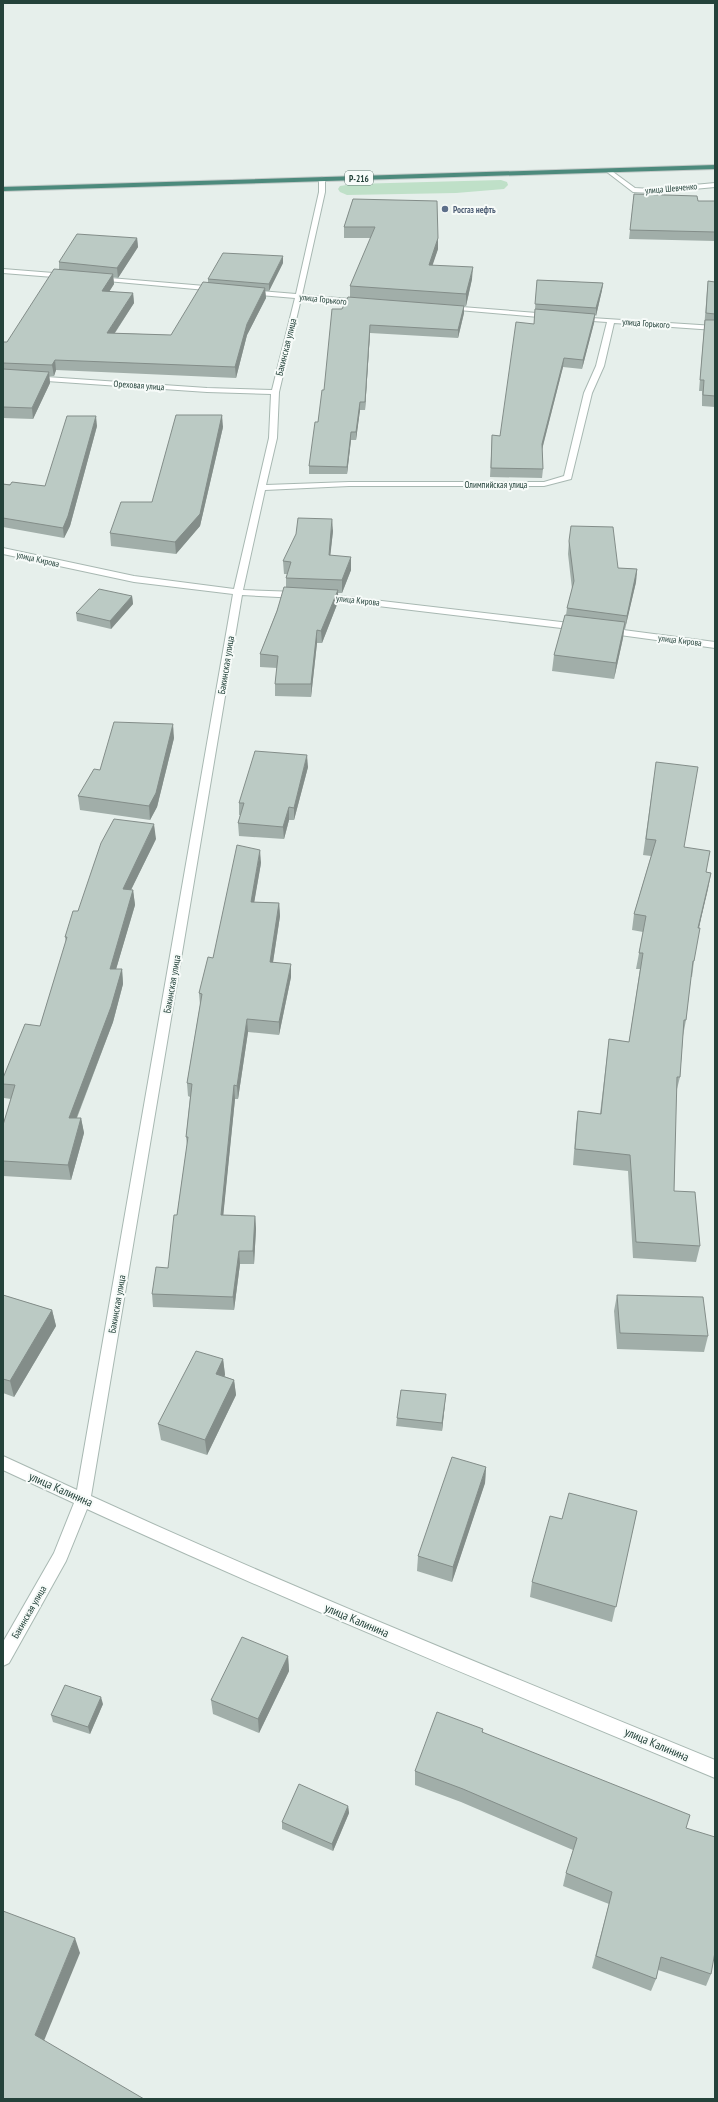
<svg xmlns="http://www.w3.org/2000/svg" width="718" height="2102" font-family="'PT Sans Narrow',sans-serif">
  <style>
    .green { fill: #bfe0c8 }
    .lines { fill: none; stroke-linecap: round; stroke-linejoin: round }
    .minor-casing { stroke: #a8b8b2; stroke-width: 2 }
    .trunk-casing { stroke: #c2cac8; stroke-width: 2 }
    .minor { fill: #fff; fill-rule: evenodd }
    .trunk { fill: #4c8a7c; fill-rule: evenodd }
    .wall { fill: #a1aea9 }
    .shaded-wall { fill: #838d89 }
    .building { fill: #bbcac4; stroke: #838d89 }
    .service-dot { fill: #5c6f8a; stroke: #f7fbf9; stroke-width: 1.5 }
    .labels { text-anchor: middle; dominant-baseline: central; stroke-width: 4; stroke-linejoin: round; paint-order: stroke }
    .shield { fill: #f7fbf9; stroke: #637a73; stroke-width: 1 }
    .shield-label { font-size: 9px; font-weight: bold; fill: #24423a }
    .far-street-label { font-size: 9px; fill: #24423a; stroke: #f7fbf9 }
    .far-service-label { font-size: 9px; font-weight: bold; fill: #4e5e75; stroke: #f7fbf9; text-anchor: start }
    .street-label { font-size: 10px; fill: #24423a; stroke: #f7fbf9 }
    .near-street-label { font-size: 12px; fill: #24423a; stroke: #f7fbf9 }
  </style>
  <rect width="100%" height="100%" fill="#e6efeb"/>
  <polygon class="green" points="501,180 507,182 508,185 504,189 456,193 347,195 340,192 338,189 340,186 353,184"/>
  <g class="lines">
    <defs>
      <g id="minor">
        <polygon points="609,169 635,188 651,189 715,183 715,187 651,193 633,192 607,172"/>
        <path d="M322 177 325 179V192L302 295 362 300 365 302 362 304 301 299 279 392 277 438 266 485 349 482H544L564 476 584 393 596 366 607 322 578 320 576 319V317L715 326V330L614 323 604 366 592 393 571 479 544 486H349L265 490 243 590 298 592 302 595 298 598 242 595 91 1496C296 1590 506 1674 715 1760V1778C505 1690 293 1604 87 1509L66 1561 9 1663 3 1666V1642L54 1553 74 1503 3 1470V1456L77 1490 233 594 134 582 3 554V548L134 576 234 589 269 438 271 394 207 392 3 378V374L207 388 272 390 295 298 249 294 246 292 249 290 296 294 319 192V179Z"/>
        <polygon points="3,269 66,274 69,276 66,278 3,273"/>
        <polygon points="98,277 217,287 220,289 217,291 96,280 95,279"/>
        <polygon points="449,306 550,314 553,316 550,318 447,309 447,307"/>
        <polygon points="322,594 578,624 583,627 578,630 319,599 319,595"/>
        <polygon points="608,628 715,642 715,648 605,633 605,629"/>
      </g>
      <polygon id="trunk" points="715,165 715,169 3,191 3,187"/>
    </defs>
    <use href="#minor" class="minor-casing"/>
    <use href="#trunk" class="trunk-casing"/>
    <use href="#minor" class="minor"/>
    <use href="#trunk" class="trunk"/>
  </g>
  <g class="wall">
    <polygon points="634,194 698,201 715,201 715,241 629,239"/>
    <polygon points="353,199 438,238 438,249 432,265 472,279 466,306 464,306 464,313 458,338 370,333 365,410 360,410 356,440 351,440 347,474 309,474 309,466 318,422 342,309 350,297 350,286 371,238 344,238 344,227"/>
    <polygon points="137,238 138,247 118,278 113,277 114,284 109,292 133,293 134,303 115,333 171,335 208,283 208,279 283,263 269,291 265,291 266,298 247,335 236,378 56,370 54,376 49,376 50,383 33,419 3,418 3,342 7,342 59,270 59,262"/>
    <polygon points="537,280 603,283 602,290 596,316 595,315 594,323 582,369 563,367 542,450 543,469 542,478 490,477 492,435 500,436 534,324"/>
    <polygon points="708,281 715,282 715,407 702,406 702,391 699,391 707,291"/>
    <polygon points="97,426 70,526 64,538 3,527 3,484 45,486"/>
    <polygon points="223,427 200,526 176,554 111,546 110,533 152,502"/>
    <polygon points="333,531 330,555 351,570 342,593 338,593 338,602 322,643 317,643 311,697 275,696 275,684 277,668 260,667 260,654 286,587 286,578 287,574 284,574 283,561"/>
    <polygon points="569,541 618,568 637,569 636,582 625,629 624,629 623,638 614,679 552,671 554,655 566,615 567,608 572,589 568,554"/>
    <polygon points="132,596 133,604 111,629 77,621 76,613"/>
    <polygon points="174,738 157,807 150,820 80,810 78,796"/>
    <polygon points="308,767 294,820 289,820 284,839 239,836 238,823 240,815 239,815 239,803"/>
    <polygon points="654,777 684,847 706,872 711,873 699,928 694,961 692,977 691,977 686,1020 683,1036 680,1077 676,1093 674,1191 700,1246 696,1262 633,1258 628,1171 573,1165 576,1127 578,1111 600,1114 609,1039 629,1042 640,969 636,969 643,932 632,930 634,914 651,856 643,855"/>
    <polygon points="156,839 131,890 133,890 135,905 116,969 122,969 123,984 113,1022 77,1118 81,1118 84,1133 71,1180 3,1176 3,1125 11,1099 4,1098 3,1094 3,1078 40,1026 66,943 65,937 78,911"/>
    <polygon points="261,863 254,902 279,903 280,916 273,962 291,977 279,1035 248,1032 238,1099 235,1099 223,1215 255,1216 256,1229 254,1264 240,1264 234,1310 153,1307 152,1294 168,1268 177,1215 187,1145 186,1137 190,1097 188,1096 187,1083 200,1005 199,993 213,958"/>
    <polygon points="3,1295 52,1310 56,1326 14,1397 3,1393"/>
    <polygon points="617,1295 708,1336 704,1352 617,1349 614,1311"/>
    <polygon points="223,1359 225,1375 224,1376 234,1380 236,1395 207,1455 161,1440 158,1424"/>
    <polygon points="445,1403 442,1431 396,1426 397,1418"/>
    <polygon points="486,1467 485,1483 452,1582 417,1571 418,1556"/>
    <polygon points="637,1511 612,1622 530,1597 532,1582 562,1519"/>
    <polygon points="288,1656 289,1671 259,1733 213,1714 211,1700"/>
    <polygon points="103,1704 90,1734 53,1722 51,1715"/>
    <polygon points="483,1729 483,1733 686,1828 711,1974 706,1986 658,1970 656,1979 651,1991 592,1968 609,1904 563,1886 566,1873 573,1850 461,1802 415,1785 415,1771"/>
    <polygon points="348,1806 349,1813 333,1851 282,1829 282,1822"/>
  </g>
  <g class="shaded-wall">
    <polygon points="137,238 138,247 118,278 117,268"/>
    <polygon points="438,238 438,249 429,276 429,265"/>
    <polygon points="283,256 283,263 269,291 269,284"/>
    <polygon points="473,267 472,279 466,306 466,294"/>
    <polygon points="113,274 114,284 103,301 102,291"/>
    <polygon points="603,283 602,290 596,316 596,308"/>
    <polygon points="265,288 266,298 247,335 236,378 235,367 247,324"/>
    <polygon points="133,293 134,303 108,343 107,333"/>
    <polygon points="464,306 464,313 458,338 458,330"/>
    <polygon points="595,314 594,323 582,369 583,360"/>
    <polygon points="370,325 370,333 365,410 365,402"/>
    <polygon points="564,358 563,367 541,453 542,444"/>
    <polygon points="55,360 56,370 54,376 52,365"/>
    <polygon points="49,372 50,383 33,419 32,408"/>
    <polygon points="360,402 360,410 356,440 356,432"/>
    <polygon points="222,415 223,427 200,526 176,554 175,542"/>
    <polygon points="96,416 97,426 70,526 64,538 63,528"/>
    <polygon points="351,432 351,440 347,474 347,467"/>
    <polygon points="332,519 333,531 329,568 329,555"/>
    <polygon points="351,557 351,570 342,593 342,580"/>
    <polygon points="637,569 636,582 625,629 627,616"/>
    <polygon points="338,590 338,602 322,643 321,631"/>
    <polygon points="132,596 133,604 111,629 110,621"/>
    <polygon points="625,622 623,638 614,679 616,663"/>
    <polygon points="317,630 317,643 311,697 311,684"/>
    <polygon points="173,724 174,738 157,807 150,820 149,806"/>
    <polygon points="307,755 308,767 294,820 294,808"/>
    <polygon points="289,807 289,820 284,839 283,827"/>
    <polygon points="154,824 156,839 124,904 123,889"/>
    <polygon points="260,850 261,863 252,915 251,902"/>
    <polygon points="711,873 708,889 695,944 698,928"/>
    <polygon points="133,890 135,905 112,983 110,969"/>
    <polygon points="279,903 280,916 271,975 270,962"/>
    <polygon points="291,964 291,977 279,1035 279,1022"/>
    <polygon points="122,969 123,984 113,1022 71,1132 69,1118"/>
    <polygon points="247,1019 248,1032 238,1099 237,1086"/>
    <polygon points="234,1085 235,1099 222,1228 221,1215"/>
    <polygon points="81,1118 84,1133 71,1180 68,1165"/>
    <polygon points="255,1216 256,1229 254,1264 253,1251"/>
    <polygon points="239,1251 240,1264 234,1310 233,1297"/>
    <polygon points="52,1310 56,1326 14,1397 10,1381"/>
    <polygon points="223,1359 225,1375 218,1390 216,1374"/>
    <polygon points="234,1380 236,1395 207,1455 205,1440"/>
    <polygon points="446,1394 445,1403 442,1431 442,1423"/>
    <polygon points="486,1467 485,1483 452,1582 453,1567"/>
    <polygon points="288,1656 289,1671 259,1733 258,1719"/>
    <polygon points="101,1697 103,1704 90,1734 88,1727"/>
    <polygon points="348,1806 349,1813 333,1851 332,1844"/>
    <polygon points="75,1938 80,1953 41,2048 35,2035"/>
  </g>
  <g class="building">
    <polygon points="634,194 697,196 698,201 715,201 715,232 630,230"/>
    <polygon points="353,199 437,201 438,238 429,265 473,267 466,294 350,286 375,227 344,227"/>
    <polygon points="77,234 137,238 117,268 59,262"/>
    <polygon points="223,253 283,256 269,284 208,279"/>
    <polygon points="54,269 113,274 102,291 133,293 107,333 171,335 203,282 265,288 247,324 235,367 55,360 52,365 3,363 3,342 7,342"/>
    <polygon points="537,280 603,283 596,308 535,304"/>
    <polygon points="708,281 715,282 715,314 706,313"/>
    <polygon points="348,297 464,306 458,330 370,325 365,402 360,402 356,432 351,432 347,467 309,466 315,422 318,422 322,390 324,390 332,309 342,309"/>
    <polygon points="535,309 595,314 583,360 564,358 542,444 543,469 491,468 492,435 500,436 516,322 534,324"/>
    <polygon points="705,320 715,320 715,396 703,395 704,380 700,380"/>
    <polygon points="3,369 49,372 32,408 3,407"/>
    <polygon points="176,415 222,415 200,514 175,542 110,533 121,502 152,502"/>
    <polygon points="67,416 96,416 68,516 63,528 3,518 3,484 10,485 12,482 45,486"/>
    <polygon points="298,518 332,519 329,555 351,557 342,580 286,578 291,562 283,561 296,534"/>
    <polygon points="571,526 613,527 618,568 637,569 627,616 567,608 574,581 569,541"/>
    <polygon points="284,587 338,590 321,631 317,630 311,684 275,684 278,656 260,654 277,611"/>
    <polygon points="99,589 132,596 110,621 76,613"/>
    <polygon points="565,615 625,622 616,663 554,655"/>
    <polygon points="114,722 173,724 156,793 149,806 78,796 94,769 100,770"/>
    <polygon points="255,751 307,755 294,808 289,807 283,827 238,823 244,803 239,803"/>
    <polygon points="656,762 698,767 684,847 710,851 706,872 711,873 698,928 700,928 694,961 693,961 686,1020 684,1020 680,1077 677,1077 674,1191 695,1192 700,1246 636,1242 630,1155 575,1149 578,1111 601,1114 609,1039 629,1042 643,953 639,953 646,916 634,914 656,840 646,839"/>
    <polygon points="114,819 154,824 123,889 133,890 110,969 122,969 111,1007 69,1118 81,1118 68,1165 3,1161 3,1125 15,1085 3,1084 3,1078 25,1024 40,1026 67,937 65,937 73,911 78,911 101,843"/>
    <polygon points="237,845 260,850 251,902 279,903 270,962 291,964 279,1022 247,1019 237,1086 234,1085 221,1215 255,1216 253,1251 239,1251 233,1297 152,1294 156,1267 168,1268 174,1215 177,1215 188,1137 186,1137 192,1084 187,1083 202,994 199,993 208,957 213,958"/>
    <polygon points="3,1295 52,1310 10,1381 3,1379"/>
    <polygon points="617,1295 703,1297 708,1336 620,1333"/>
    <polygon points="196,1351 223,1359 216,1374 234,1380 205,1440 158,1424"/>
    <polygon points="401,1390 446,1394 442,1423 397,1418"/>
    <polygon points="452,1457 486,1467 453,1567 418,1556"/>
    <polygon points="569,1493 637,1511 616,1607 532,1582 550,1516 562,1519"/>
    <polygon points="242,1637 288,1656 258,1719 211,1700"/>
    <polygon points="65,1685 101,1697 88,1727 51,1715"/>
    <polygon points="437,1712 483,1729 482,1732 690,1815 686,1828 715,1837 715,1952 711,1974 661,1957 656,1979 596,1956 612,1892 566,1873 577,1838 463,1789 415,1771"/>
    <polygon points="299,1784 348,1806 332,1844 282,1822"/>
    <polygon points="3,1911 75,1938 35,2035 144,2099 3,2099"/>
  </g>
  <circle class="service-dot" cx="445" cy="209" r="4"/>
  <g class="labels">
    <rect class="shield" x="345" y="171" width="28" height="14" rx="3"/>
    <g class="shield-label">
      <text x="359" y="178">Р-216</text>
    </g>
    <g class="far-street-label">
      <text transform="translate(671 188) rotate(-5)">улица Шевченко</text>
      <text transform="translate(323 299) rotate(6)">улица Горького</text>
      <text transform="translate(646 323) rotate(4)">улица Горького</text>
      <text transform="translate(139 385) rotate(4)">Ореховая улица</text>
      <text x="496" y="484">Олимпийская улица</text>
      <text transform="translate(38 559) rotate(13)">улица Кирова</text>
      <text transform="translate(358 600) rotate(6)">улица Кирова</text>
      <text transform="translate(680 640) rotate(7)">улица Кирова</text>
    </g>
    <g class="far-service-label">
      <text x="453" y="209">Росгаз нефть</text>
    </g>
    <g class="street-label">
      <text transform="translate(286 347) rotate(-76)">Бакинская улица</text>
      <text transform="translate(226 665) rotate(-81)">Бакинская улица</text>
      <text transform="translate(172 984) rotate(-80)">Бакинская улица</text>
      <text transform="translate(117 1304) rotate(-80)">Бакинская улица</text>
      <text transform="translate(29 1612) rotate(-60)">Бакинская улица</text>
    </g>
    <g class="near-street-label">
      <text transform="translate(61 1489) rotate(24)">улица Калинина</text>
      <text transform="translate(357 1620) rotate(23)">улица Калинина</text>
      <text transform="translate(657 1744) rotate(23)">улица Калинина</text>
    </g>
  </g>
  <rect width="718" height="2102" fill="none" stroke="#24423a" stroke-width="8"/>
</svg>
